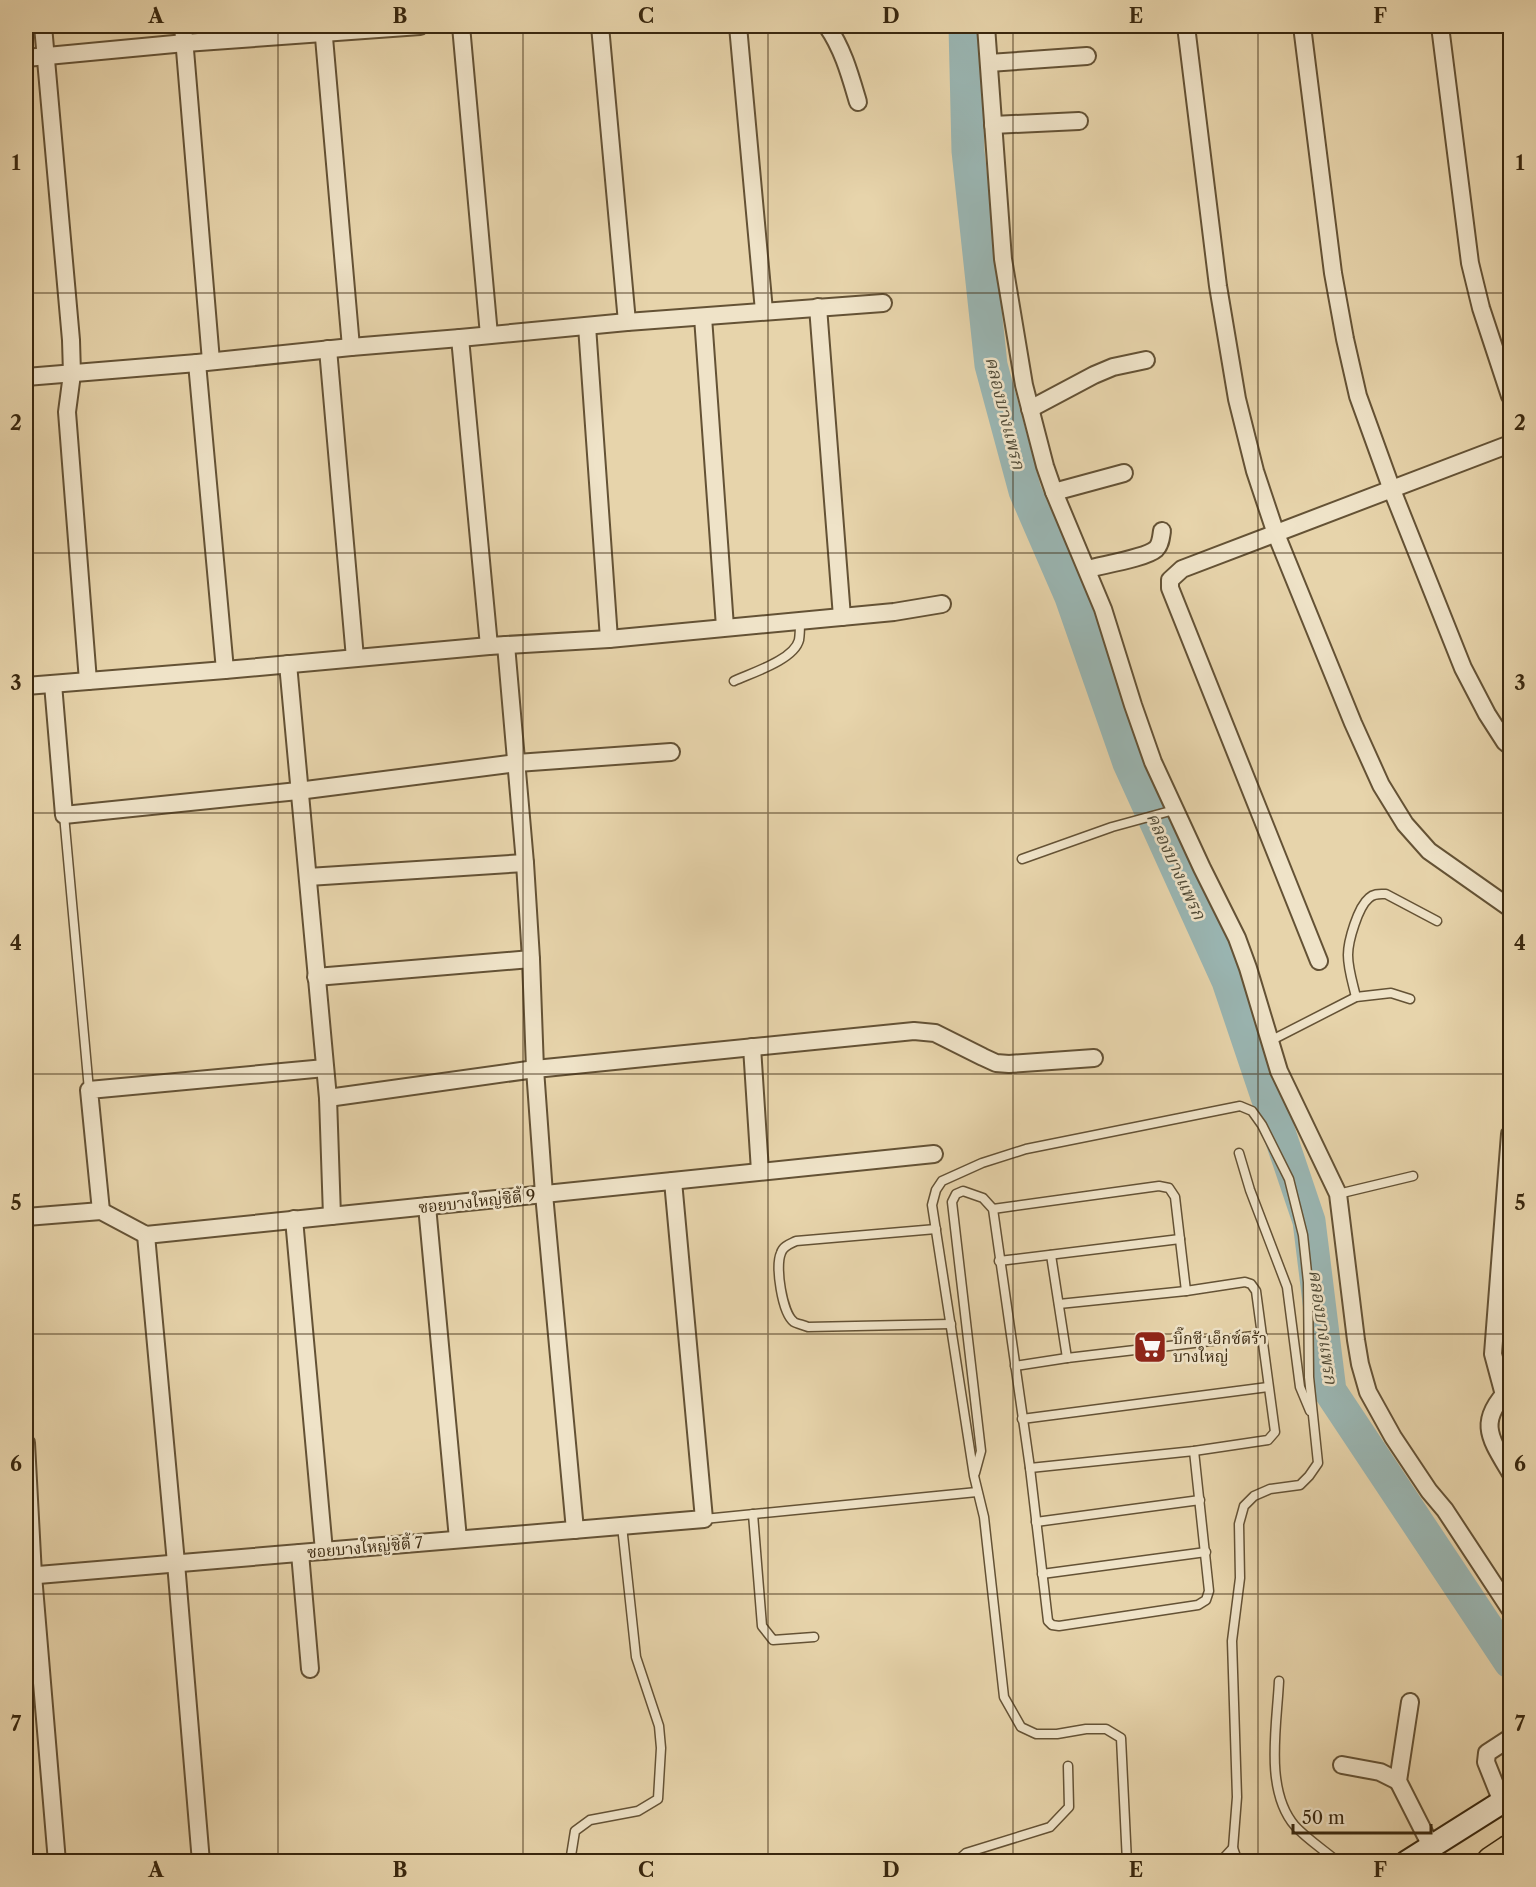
<svg xmlns="http://www.w3.org/2000/svg" width="1536" height="1887" font-family="'Libre Caslon Text','Noto Serif Thai',serif">
  <style>
    .lines { fill: none; stroke-linecap: round; stroke-linejoin: round }
    .river { stroke: #9ab6b3; stroke-width: 33 }
    .lane-casing { stroke: #645235; stroke-width: 11 }
    .street-casing { stroke: #645235; stroke-width: 20 }
    .secondary-casing { stroke: #39270e; stroke-width: 26 }
    .highway-casing { stroke: #39270e; stroke-width: 33 }
    .lane { stroke: #efe3c8; stroke-width: 8 }
    .street { stroke: #efe3c8; stroke-width: 16 }
    .secondary { stroke: #efe3c8; stroke-width: 22 }
    .highway { stroke: #e7d4ab; stroke-width: 30 }
    .grid { fill: none; stroke: #39270e; stroke-width: 1.5; stroke-opacity: 0.55 }
    .labels { text-anchor: middle; dominant-baseline: central; stroke-width: 5; stroke-linejoin: round; paint-order: stroke }
    .street-label { font-size: 16px; fill: #39270e; stroke: #efe3c8 }
    .poi-label { font-size: 16px; fill: #39270e; stroke: #efe3c8; text-anchor: start }
    .water-label { font-size: 18px; font-style: italic; fill: #514b37; stroke: #efe3c8 }
    .neatline { fill: none; stroke: #39270e; stroke-width: 2 }
    .grid-label { font-size: 20px; text-anchor: middle; font-weight: bold; fill: #39270e }
  </style>
  <rect width="100%" height="100%" fill="#e7d4ab"/>
  <filter id="stains"><feTurbulence type="fractalNoise" baseFrequency=".00333" numOctaves="4"/><feColorMatrix values="0 0 0 0 .2 0 0 0 0 .09 0 0 0 0 .02 0 0 0 .5 -.17"/></filter>
  <radialGradient id="worn" r=".72"><stop offset=".6" stop-color="#630" stop-opacity="0"/><stop offset="1" stop-color="#630" stop-opacity=".3"/></radialGradient>
  <g class="lines">
    <polyline class="river" points="965,26 968,151 991,365 1025,491 1071,597 1129,763 1228,981 1309,1221 1330,1391 1510,1662"/>
    <defs>
      <g id="lane">
        <path d="M734 681C751 673 794 660 799 640 800 634 800 627 800 621"/>
        <polyline points="64,815 89,1090"/>
        <polyline points="1022,859 1112,827 1174,810"/>
        <path d="M1356 997C1353 984 1348 969 1348 955 1348 941 1358 907 1369 898 1374 893 1380 894 1386 894L1437 921"/>
        <polyline points="1270,1041 1356,997 1391,993 1410,999"/>
        <polyline points="1239,1153 1250,1190 1287,1287 1300,1387 1310,1411"/>
        <polyline points="1338,1194 1413,1176"/>
        <polyline points="993,1209 1159,1186 1169,1188 1175,1197 1186,1291 1245,1282 1251,1284 1256,1291 1275,1432 1268,1440 1194,1451 1030,1468"/>
        <path d="M936 1229 796 1241C790 1244 783 1246 781 1253 775 1266 782 1313 794 1322 797 1324 804 1325 808 1327L951 1324"/>
        <polyline points="1051,1255 1067,1358"/>
        <polyline points="999,1261 1180,1239"/>
        <polyline points="1059,1304 1186,1291"/>
        <polyline points="1015,1366 1067,1358 1262,1335"/>
        <polyline points="1022,1419 1268,1387"/>
        <polyline points="975,1473 981,1451 952,1202 956,1194 963,1191 983,1198 993,1209 1030,1468 1048,1621 1052,1625 1059,1626 1198,1605 1206,1600 1209,1591 1194,1451"/>
        <polyline points="753,1514 762,1626 773,1640 814,1637"/>
        <polyline points="704,1519 977,1492"/>
        <polyline points="1036,1522 1200,1500"/>
        <polyline points="1042,1574 1206,1552"/>
        <path d="M1279 1681C1277 1725 1264 1790 1295 1826 1307 1839 1324 1850 1338 1862"/>
        <polyline points="570,1862 575,1831 590,1820 638,1811 658,1799 661,1748 659,1726 636,1657 622,1526"/>
        <polyline points="956,1862 966,1853 1050,1827 1069,1807 1068,1766"/>
        <polyline points="1127,1862 1121,1738 1106,1729 1086,1729 1057,1734 1036,1734 1021,1727 1004,1697 984,1517 974,1476 932,1205 936,1190 942,1181 982,1163 1026,1149 1240,1106 1252,1111 1262,1125 1289,1179 1303,1235 1308,1282 1309,1377 1318,1463 1309,1476 1300,1485 1270,1489 1254,1496 1244,1506 1239,1524 1240,1578 1232,1641 1237,1797 1233,1848 1238,1862"/>
        <polyline points="1220,1862 1233,1848"/>
      </g>
      <g id="street">
        <polyline points="43,26 71,340 72,374 67,412 88,681"/>
        <polyline points="183,26 211,361"/>
        <polyline points="323,26 351,347"/>
        <polyline points="461,26 489,335"/>
        <polyline points="600,26 627,322"/>
        <polyline points="738,26 764,311"/>
        <path d="M827 26C843 49 850 75 858 102"/>
        <polyline points="986,26 1003,259 1024,385 1045,466 1054,492 1103,609 1133,705 1153,762 1202,868 1237,938 1248,968 1279,1071 1338,1194 1356,1340 1360,1364 1368,1392 1393,1437 1429,1491 1445,1510 1510,1609"/>
        <polyline points="1186,26 1218,286 1237,399 1255,471 1276,534 1353,723 1381,785 1405,824 1429,851 1510,908"/>
        <polyline points="1302,26 1333,273 1345,339 1358,396 1392,490 1463,668 1487,714 1505,742 1510,746"/>
        <polyline points="1440,26 1470,263 1481,308 1510,396"/>
        <polyline points="26,58 185,43 420,26"/>
        <polyline points="989,63 1087,56"/>
        <polyline points="993,125 1079,121"/>
        <polyline points="818,307 842,617"/>
        <polyline points="703,317 725,627"/>
        <polyline points="587,326 609,639"/>
        <polyline points="460,338 489,646"/>
        <polyline points="328,349 355,658"/>
        <polyline points="197,363 225,670"/>
        <polyline points="26,377 197,363 351,347 460,338 627,322 883,303"/>
        <polyline points="1030,409 1094,375 1113,367 1146,360"/>
        <polyline points="1054,492 1124,473"/>
        <path d="M1088 569C1102 565 1146 558 1156 549 1161 544 1161 537 1162 531"/>
        <polyline points="506,645 525,863 531,959 535,1069 544,1194 575,1530"/>
        <polyline points="288,664 328,1098 332,1216"/>
        <polyline points="53,684 64,815 298,791 517,763 671,752"/>
        <polyline points="26,686 225,670 489,646 609,639 894,612 942,604"/>
        <polyline points="308,877 525,863"/>
        <polyline points="1319,961 1170,588 1170,580 1182,569 1510,444"/>
        <polyline points="316,977 531,959"/>
        <polyline points="752,1047 760,1171"/>
        <polyline points="328,1098 535,1069 914,1031 935,1033 983,1057 996,1063 1009,1064 1094,1058"/>
        <polyline points="1510,1134 1493,1354 1504,1395 1510,1402"/>
        <polyline points="427,1206 458,1539"/>
        <polyline points="101,1211 89,1090 325,1068"/>
        <polyline points="26,1217 101,1211 146,1235 934,1154"/>
        <polyline points="294,1219 324,1551"/>
        <polyline points="146,1235 176,1563 201,1862"/>
        <path d="M1510 1388C1477 1421 1489 1437 1510 1472"/>
        <polyline points="26,1443 33,1575 57,1862"/>
        <polyline points="300,1553 310,1669"/>
        <polyline points="26,1576 704,1519 673,1181"/>
        <polyline points="1410,1702 1398,1781 1431,1846"/>
        <polyline points="1342,1765 1380,1772 1398,1781"/>
        <polyline points="1502,1802 1486,1762 1487,1753 1510,1738"/>
      </g>
      <polyline id="secondary" points="1407,1862 1510,1797"/>
      <polyline id="highway" points="1492,1862 1510,1850"/>
    </defs>
    <use href="#lane" class="lane-casing"/>
    <use href="#street" class="street-casing"/>
    <use href="#secondary" class="secondary-casing"/>
    <use href="#highway" class="highway-casing"/>
    <use href="#lane" class="lane"/>
    <use href="#street" class="street"/>
    <use href="#secondary" class="secondary"/>
    <use href="#highway" class="highway"/>
  </g>
  <path class="grid" d="M278 26V1862M523 26V1862M768 26V1862M1013 26V1862M1258 26V1862M26 293H1510M26 553H1510M26 813H1510M26 1074H1510M26 1334H1510M26 1594H1510"/>
  <defs>
    <symbol id="supermarket-square" viewBox="-11 -11 22 22"><rect x="-9" y="-9" width="18" height="18" rx="4" fill="#8f2418" stroke="#efe3c8"/><path d="M-6-5.5h2.5l.6 2H6L4.5 2H-2.5L-4.4-4H-6ZM-1.5 3.2a1.3 1.3 0 1 0 .1 0ZM3 3.2a1.3 1.3 0 1 0 .1 0Z" fill="#fff"/></symbol>
  </defs>
  <g fill-rule="evenodd">
    <use href="#supermarket-square" x="1131" y="1328" width="38" height="38"/>
  </g>
  <g class="labels">
    <g class="street-label">
      <text transform="translate(477 1201) rotate(-6)">ซอยบางใหญ่ซิตี้ 9</text>
      <text transform="translate(365 1547) rotate(-5)">ซอยบางใหญ่ซิตี้ 7</text>
    </g>
    <g class="poi-label">
      <text x="1173" y="1338">บิ๊กซี เอ็กซ์ตร้า<tspan x="1173" dy="18">บางใหญ่</tspan></text>
    </g>
    <g class="water-label">
      <text transform="translate(1005 413) rotate(76)">คลองบางแพรก</text>
      <text transform="translate(1176 866) rotate(65)">คลองบางแพรก</text>
      <text transform="translate(1323 1327) rotate(82)">คลองบางแพรก</text>
    </g>
  </g>
  <rect width="1536" height="1887" fill="none" stroke="#e7d4ab" stroke-width="66"/>
  <path d="M1293 1824v9h138v-9" fill="none" stroke="#39270e" stroke-width="3"/>
  <text x="1302" y="1824" font-size="18" fill="#39270e" stroke="#efe3c8" stroke-width="4.5" paint-order="stroke">50 m</text>
  <rect x="33" y="33" width="1470" height="1821" class="neatline"/>
  <g class="grid-label">
    <text x="156" y="23">A</text>
    <text x="400" y="23">B</text>
    <text x="646" y="23">C</text>
    <text x="891" y="23">D</text>
    <text x="1136" y="23">E</text>
    <text x="1380" y="23">F</text>
    <text x="16" y="170">1</text>
    <text x="1520" y="170">1</text>
    <text x="16" y="430">2</text>
    <text x="1520" y="430">2</text>
    <text x="16" y="690">3</text>
    <text x="1520" y="690">3</text>
    <text x="16" y="950">4</text>
    <text x="1520" y="950">4</text>
    <text x="16" y="1210">5</text>
    <text x="1520" y="1210">5</text>
    <text x="16" y="1471">6</text>
    <text x="1520" y="1471">6</text>
    <text x="16" y="1731">7</text>
    <text x="1520" y="1731">7</text>
    <text x="156" y="1877">A</text>
    <text x="400" y="1877">B</text>
    <text x="646" y="1877">C</text>
    <text x="891" y="1877">D</text>
    <text x="1136" y="1877">E</text>
    <text x="1380" y="1877">F</text>
  </g>
  <rect width="100%" height="100%" filter="url(#stains)"/>
  <rect width="100%" height="100%" fill="url(#worn)"/>
</svg>
